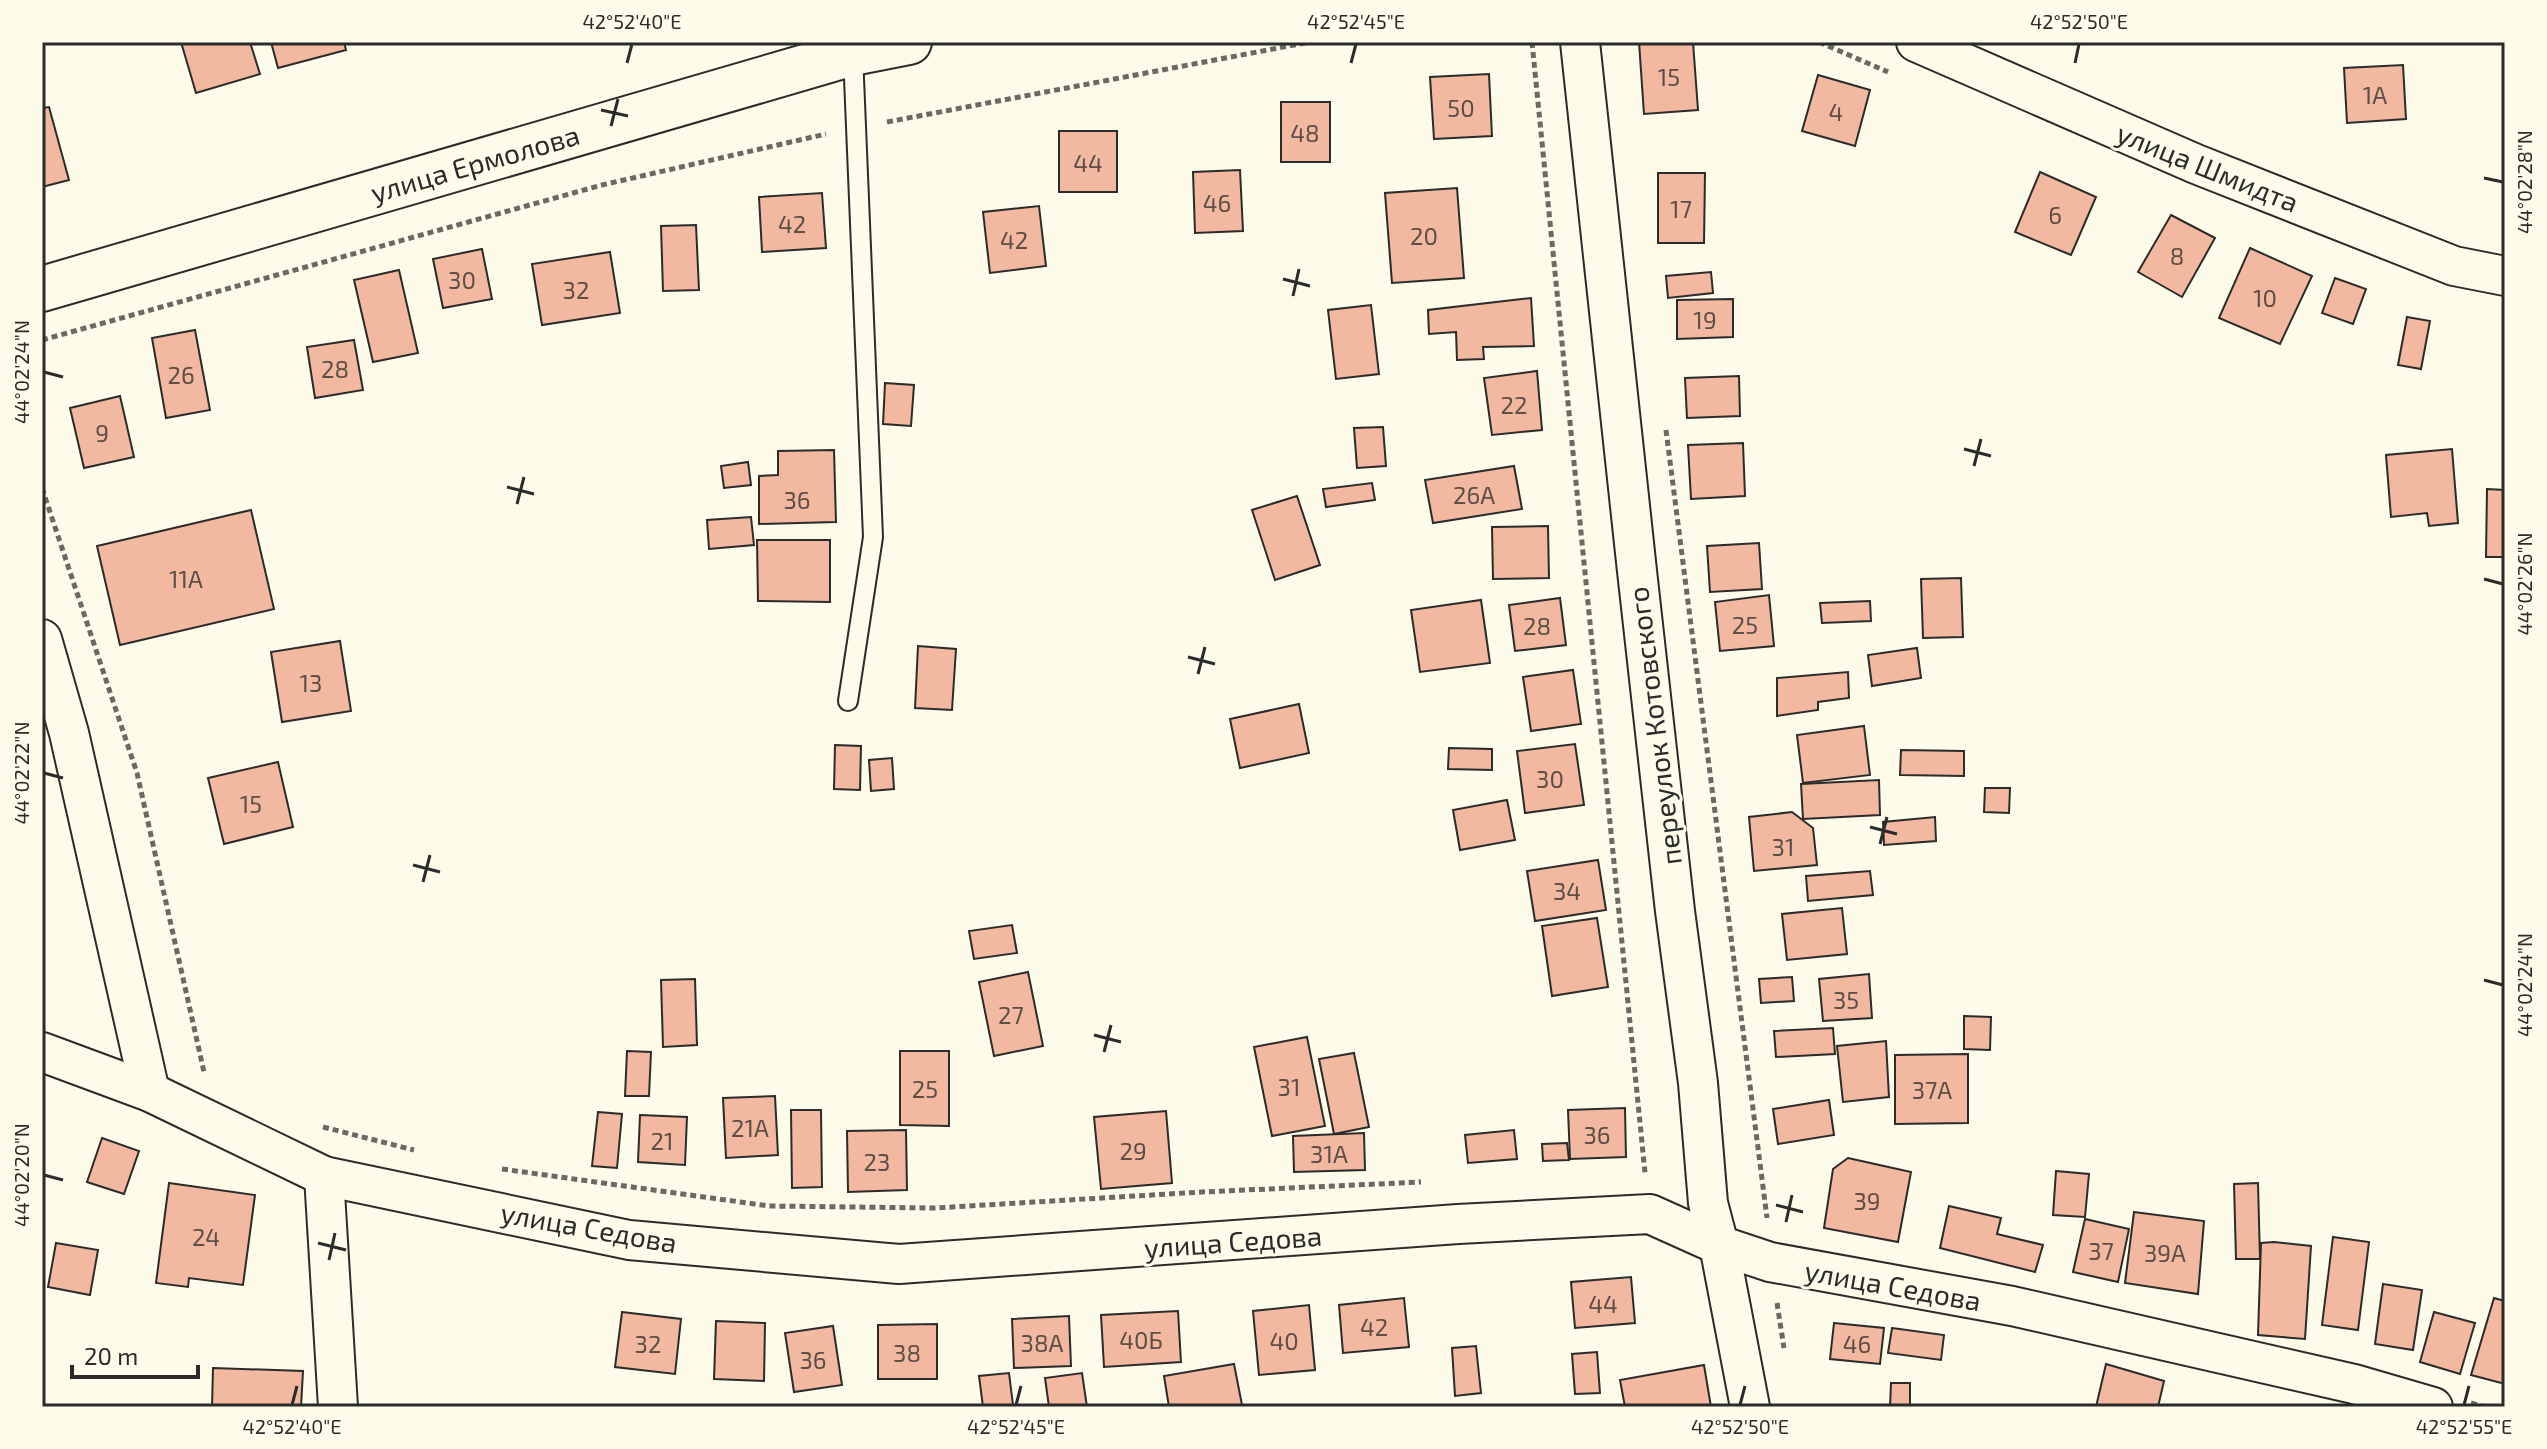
<svg xmlns="http://www.w3.org/2000/svg" width="2547" height="1449" font-family="'Exo 2',sans-serif">
  <style>
    .building { fill: #f2b8a0; stroke: #2b2b2b; stroke-width: 2 }
    .lines { fill: none; stroke-linecap: round; stroke-linejoin: round }
    .service-casing { stroke: #2b2b2b; stroke-width: 22 }
    .minor-casing { stroke: #2b2b2b; stroke-width: 42 }
    .tertiary-casing { stroke: #2b2b2b; stroke-width: 48 }
    .path { stroke: #6a6964; stroke-width: 5; stroke-dasharray: 6 4; stroke-linecap: butt }
    .service { stroke: #fdfbea; stroke-width: 18 }
    .minor { stroke: #fdfbea; stroke-width: 38 }
    .tertiary { stroke: #fdfbea; stroke-width: 44 }
    .ticks { fill: none; stroke: #2b2b2b; stroke-width: 3 }
    .labels { text-anchor: middle; dominant-baseline: central; stroke-width: 6; stroke-linejoin: round; paint-order: stroke }
    .number-label { font-size: 24px; fill: #5d4e48 }
    .street-label { font-size: 28px; fill: #2b2b2b; stroke: #fdfbea }
    .neatline { fill: none; stroke: #2b2b2b; stroke-width: 3 }
    .ticks-label { font-size: 20px; text-anchor: middle; fill: #2b2b2b }
  </style>
  <rect width="100%" height="100%" fill="#fdfbea"/>
  <g class="building">
    <polygon points="181,42 250,42 260,74 196,93"/>
    <polygon points="271,42 344,42 346,50 278,68"/>
    <polygon points="1639,42 1693,42 1698,110 1644,114"/>
    <polygon points="2403,65 2406,119 2347,123 2344,68"/>
    <polygon points="1489,74 1492,136 1434,139 1430,77"/>
    <polygon points="1818,75 1870,90 1855,146 1802,131"/>
    <rect x="1281" y="102" width="49" height="60"/>
    <polygon points="49,107 69,180 42,187 42,108"/>
    <rect x="1059" y="131" width="58" height="61"/>
    <polygon points="1240,170 1243,231 1195,233 1193,172"/>
    <polygon points="2040,172 2096,197 2071,255 2015,232"/>
    <polygon points="1658,173 1705,173 1704,243 1658,243"/>
    <polygon points="1457,188 1464,278 1392,283 1385,193"/>
    <polygon points="822,193 826,248 762,252 759,197"/>
    <polygon points="1039,206 1046,266 990,273 983,212"/>
    <polygon points="2171,215 2215,238 2182,297 2138,272"/>
    <polygon points="696,225 699,290 663,291 661,226"/>
    <polygon points="2250,248 2312,276 2280,344 2219,318"/>
    <polygon points="482,249 492,299 443,308 433,259"/>
    <polygon points="610,252 620,313 542,325 532,264"/>
    <polygon points="399,270 418,353 373,362 354,280"/>
    <polygon points="1711,272 1713,293 1668,298 1666,276"/>
    <polygon points="2335,278 2366,289 2353,324 2322,313"/>
    <polygon points="1531,298 1534,346 1483,347 1484,359 1457,360 1456,332 1429,334 1428,310"/>
    <polygon points="1733,299 1733,337 1677,339 1677,300"/>
    <polygon points="1371,305 1379,374 1336,379 1328,310"/>
    <polygon points="2407,317 2430,321 2421,369 2398,365"/>
    <polygon points="195,330 210,410 166,418 152,338"/>
    <polygon points="354,340 363,390 315,398 307,347"/>
    <polygon points="1537,371 1542,430 1492,435 1484,378"/>
    <polygon points="1739,376 1740,416 1687,418 1685,378"/>
    <polygon points="885,383 914,385 911,426 883,424"/>
    <polygon points="120,396 134,457 84,468 70,408"/>
    <polygon points="1383,427 1386,466 1357,468 1354,428"/>
    <polygon points="1743,443 1745,496 1691,499 1688,445"/>
    <polygon points="2452,449 2458,523 2429,526 2427,513 2391,517 2386,455"/>
    <polygon points="834,450 836,522 759,524 759,476 778,475 778,451"/>
    <polygon points="748,462 751,485 724,488 721,466"/>
    <polygon points="1514,466 1522,509 1433,523 1425,480"/>
    <polygon points="1372,483 1375,500 1326,507 1323,489"/>
    <polygon points="2487,489 2505,490 2505,557 2486,557"/>
    <polygon points="1297,496 1320,565 1275,580 1252,510"/>
    <polygon points="251,510 274,609 120,645 97,546"/>
    <polygon points="751,517 754,545 709,549 707,520"/>
    <polygon points="1548,526 1549,578 1493,579 1492,527"/>
    <polygon points="757,540 830,540 830,602 758,601"/>
    <polygon points="1759,543 1762,589 1710,592 1707,546"/>
    <polygon points="1961,578 1963,637 1923,638 1921,579"/>
    <polygon points="1769,595 1774,646 1720,651 1715,602"/>
    <polygon points="1560,598 1566,645 1515,651 1509,605"/>
    <polygon points="1481,600 1490,663 1420,672 1411,610"/>
    <polygon points="1870,601 1871,621 1822,623 1820,603"/>
    <polygon points="340,641 351,711 282,722 271,652"/>
    <polygon points="918,646 956,649 952,710 915,708"/>
    <polygon points="1917,648 1921,678 1872,686 1868,655"/>
    <polygon points="1573,670 1581,724 1531,731 1523,677"/>
    <polygon points="1848,672 1849,698 1818,702 1818,710 1777,716 1777,678"/>
    <polygon points="1299,704 1309,753 1240,768 1230,719"/>
    <polygon points="1864,726 1870,775 1803,783 1797,735"/>
    <polygon points="1575,744 1584,805 1525,813 1517,751"/>
    <polygon points="835,745 861,746 860,790 834,789"/>
    <polygon points="1449,748 1492,749 1492,770 1448,769"/>
    <polygon points="1901,750 1964,751 1964,776 1900,775"/>
    <polygon points="892,758 894,789 871,791 869,760"/>
    <polygon points="278,762 293,827 224,844 208,778"/>
    <polygon points="1879,780 1880,815 1803,819 1801,784"/>
    <polygon points="1985,788 2010,788 2009,813 1984,812"/>
    <polygon points="1507,800 1515,840 1460,850 1453,810"/>
    <polygon points="1792,812 1813,828 1817,865 1754,871 1749,817"/>
    <polygon points="1935,817 1936,841 1884,845 1883,822"/>
    <polygon points="1598,860 1606,910 1535,921 1527,871"/>
    <polygon points="1870,871 1873,895 1808,901 1806,876"/>
    <polygon points="1842,908 1847,954 1787,960 1782,914"/>
    <polygon points="1597,918 1608,987 1552,996 1542,926"/>
    <polygon points="1012,925 1017,953 974,959 969,931"/>
    <polygon points="1028,972 1043,1046 994,1056 979,982"/>
    <polygon points="1869,974 1872,1018 1823,1021 1819,979"/>
    <polygon points="1792,977 1794,1001 1761,1003 1759,979"/>
    <polygon points="695,979 697,1045 663,1047 661,980"/>
    <polygon points="1964,1016 1991,1017 1990,1050 1964,1049"/>
    <polygon points="1833,1028 1835,1054 1776,1057 1774,1031"/>
    <polygon points="1307,1037 1325,1126 1272,1136 1254,1047"/>
    <polygon points="1886,1041 1889,1097 1843,1102 1837,1046"/>
    <polygon points="627,1051 651,1052 649,1096 625,1096"/>
    <polygon points="900,1051 949,1051 949,1126 900,1125"/>
    <polygon points="1354,1053 1369,1127 1334,1134 1319,1059"/>
    <polygon points="1968,1054 1968,1123 1895,1124 1895,1055"/>
    <polygon points="775,1096 778,1155 726,1158 723,1098"/>
    <polygon points="1829,1100 1834,1135 1778,1144 1773,1109"/>
    <polygon points="1625,1108 1626,1157 1570,1159 1568,1110"/>
    <polygon points="791,1110 821,1110 822,1187 792,1188"/>
    <polygon points="1166,1111 1172,1183 1101,1189 1094,1117"/>
    <polygon points="598,1112 622,1114 617,1168 592,1166"/>
    <polygon points="640,1115 687,1117 685,1165 638,1162"/>
    <polygon points="906,1130 907,1190 848,1192 847,1131"/>
    <polygon points="1514,1130 1517,1159 1468,1163 1465,1135"/>
    <polygon points="1364,1133 1365,1170 1294,1172 1293,1136"/>
    <polygon points="102,1138 139,1151 124,1194 87,1182"/>
    <polygon points="1567,1143 1569,1160 1543,1161 1542,1144"/>
    <polygon points="1848,1158 1911,1172 1898,1242 1824,1228 1833,1169"/>
    <polygon points="2056,1171 2089,1174 2085,1217 2053,1215"/>
    <polygon points="169,1183 255,1195 243,1285 189,1278 188,1287 156,1283"/>
    <polygon points="2258,1183 2260,1259 2236,1259 2234,1184"/>
    <polygon points="1949,1206 2001,1218 1997,1234 2043,1245 2035,1272 1940,1248"/>
    <polygon points="2134,1212 2204,1221 2198,1294 2125,1283"/>
    <polygon points="2085,1219 2129,1229 2118,1282 2073,1272"/>
    <polygon points="2333,1237 2369,1242 2358,1330 2322,1325"/>
    <polygon points="2274,1242 2311,1246 2305,1339 2258,1335 2261,1243"/>
    <polygon points="56,1243 98,1250 90,1295 48,1287"/>
    <polygon points="1631,1277 1635,1323 1575,1328 1571,1282"/>
    <polygon points="2383,1284 2422,1290 2413,1350 2375,1344"/>
    <polygon points="1404,1298 1409,1347 1343,1353 1339,1305"/>
    <polygon points="2494,1298 2505,1301 2505,1384 2471,1375"/>
    <polygon points="1309,1305 1315,1370 1259,1375 1253,1311"/>
    <polygon points="1178,1311 1181,1362 1104,1367 1101,1315"/>
    <polygon points="622,1312 681,1319 675,1374 615,1367"/>
    <polygon points="2434,1312 2475,1323 2460,1374 2420,1362"/>
    <polygon points="1069,1316 1071,1366 1014,1368 1012,1319"/>
    <polygon points="716,1321 765,1323 764,1381 714,1379"/>
    <polygon points="1834,1323 1884,1328 1880,1364 1830,1359"/>
    <polygon points="937,1324 937,1379 878,1379 878,1325"/>
    <polygon points="833,1326 842,1385 794,1392 785,1333"/>
    <polygon points="1892,1328 1944,1335 1941,1360 1888,1353"/>
    <polygon points="1476,1346 1481,1393 1455,1396 1452,1348"/>
    <polygon points="1597,1352 1600,1393 1575,1394 1572,1354"/>
    <polygon points="1234,1364 1242,1405 1169,1407 1164,1376"/>
    <polygon points="2106,1364 2164,1381 2158,1407 2096,1407"/>
    <polygon points="1704,1365 1711,1407 1625,1407 1620,1380"/>
    <polygon points="213,1368 303,1371 301,1407 212,1407"/>
    <polygon points="1009,1373 1013,1405 983,1407 979,1376"/>
    <polygon points="1082,1373 1087,1407 1049,1407 1045,1378"/>
    <polygon points="1891,1383 1910,1383 1910,1407 1890,1407"/>
  </g>
  <g class="lines">
    <defs>
      <polyline id="service" points="848,701 873,537 853,54"/>
      <g id="minor">
        <polyline points="1580,42 1637,571 1675,911 1698,1083 1708,1203 1719,1245 1750,1407"/>
        <polyline points="1916,42 2196,164 2454,266 2505,276"/>
        <polyline points="42,639 69,733 150,1092"/>
        <polyline points="42,1052 150,1092 324,1176 629,1240 899,1264 1458,1224 1650,1214 1719,1245 1770,1262 2012,1306 2354,1384 2433,1407"/>
        <polyline points="324,1176 338,1407"/>
      </g>
      <polyline id="tertiary" points="42,289 853,53 909,42"/>
    </defs>
    <use href="#service" class="service-casing"/>
    <use href="#minor" class="minor-casing"/>
    <use href="#tertiary" class="tertiary-casing"/>
    <g class="path">
      <polyline points="1532,42 1645,1173"/>
      <polyline points="1819,42 1888,72"/>
      <polyline points="887,122 1310,42"/>
      <polyline points="42,340 602,185 826,134"/>
      <polyline points="1666,430 1767,1218"/>
      <polyline points="42,488 137,773 204,1072"/>
      <polyline points="323,1127 414,1150"/>
      <polyline points="502,1169 769,1206 935,1208 1202,1192 1421,1182"/>
      <polyline points="1777,1303 1784,1348"/>
      <polyline points="2471,1403 2486,1407"/>
    </g>
    <use href="#service" class="service"/>
    <use href="#minor" class="minor"/>
    <use href="#tertiary" class="tertiary"/>
  </g>
  <path class="ticks" d="M627 63 632 44M1351 63 1356 44M2075 63 2079 44M601 110 628 116M611 126 618 99M2484 178 2503 182M1283 279 1310 286M1293 296 1299 269M44 372 63 377M1964 449 1991 456M1974 466 1981 439M507 487 534 494M517 504 524 477M2484 579 2503 584M1188 657 1215 664M1198 674 1205 647M44 773 63 778M1870 827 1897 834M1880 844 1887 817M413 865 440 872M423 882 430 855M2484 980 2503 985M1094 1035 1121 1042M1104 1052 1111 1025M44 1175 63 1180M1776 1205 1803 1212M1786 1222 1792 1195M318 1243 346 1250M329 1260 335 1233M292 1405 297 1386M1016 1405 1021 1386M1740 1405 1745 1386M2464 1405 2469 1386"/>
  <g class="labels">
    <g class="number-label">
      <text x="1669" y="76">15</text>
      <text x="2375" y="94">1А</text>
      <text x="1461" y="107">50</text>
      <text x="1836" y="111">4</text>
      <text x="1305" y="132">48</text>
      <text x="1088" y="162">44</text>
      <text x="1217" y="202">46</text>
      <text x="1681" y="208">17</text>
      <text x="2055" y="214">6</text>
      <text x="792" y="223">42</text>
      <text x="1424" y="235">20</text>
      <text x="1014" y="239">42</text>
      <text x="2177" y="255">8</text>
      <text x="462" y="279">30</text>
      <text x="576" y="289">32</text>
      <text x="2265" y="297">10</text>
      <text x="1705" y="319">19</text>
      <text x="335" y="368">28</text>
      <text x="181" y="374">26</text>
      <text x="1514" y="404">22</text>
      <text x="102" y="432">9</text>
      <text x="1474" y="494">26А</text>
      <text x="797" y="499">36</text>
      <text x="186" y="578">11А</text>
      <text x="1745" y="624">25</text>
      <text x="1537" y="625">28</text>
      <text x="311" y="682">13</text>
      <text x="1550" y="778">30</text>
      <text x="251" y="803">15</text>
      <text x="1783" y="846">31</text>
      <text x="1567" y="890">34</text>
      <text x="1846" y="999">35</text>
      <text x="1011" y="1014">27</text>
      <text x="1289" y="1086">31</text>
      <text x="925" y="1088">25</text>
      <text x="1932" y="1089">37А</text>
      <text x="750" y="1127">21А</text>
      <text x="1597" y="1134">36</text>
      <text x="662" y="1140">21</text>
      <text x="1133" y="1150">29</text>
      <text x="1329" y="1153">31А</text>
      <text x="877" y="1161">23</text>
      <text x="1867" y="1200">39</text>
      <text x="206" y="1236">24</text>
      <text x="2101" y="1250">37</text>
      <text x="2165" y="1252">39А</text>
      <text x="1603" y="1303">44</text>
      <text x="1374" y="1326">42</text>
      <text x="1141" y="1339">40Б</text>
      <text x="1284" y="1340">40</text>
      <text x="1042" y="1342">38А</text>
      <text x="648" y="1343">32</text>
      <text x="1857" y="1343">46</text>
      <text x="907" y="1352">38</text>
      <text x="813" y="1359">36</text>
    </g>
    <g class="street-label">
      <text transform="translate(475 163) rotate(-16)">улица Ермолова</text>
      <text transform="translate(2208 167) rotate(22)">улица Шмидта</text>
      <text transform="translate(1654 726) rotate(-97)">переулок Котовского</text>
      <text transform="translate(589 1227) rotate(10)">улица Седова</text>
      <text transform="translate(1233 1241) rotate(-4)">улица Седова</text>
      <text transform="translate(1893 1285) rotate(10)">улица Седова</text>
    </g>
  </g>
  <rect width="2547" height="1449" fill="none" stroke="#fdfbea" stroke-width="88"/>
  <path d="M72 1365v12h126v-12" fill="none" stroke="#2b2b2b" stroke-width="4"/>
  <text x="84" y="1365" font-size="24" fill="#2b2b2b" stroke="#fdfbea" stroke-width="6" paint-order="stroke">20 m</text>
  <rect x="44" y="44" width="2459" height="1361" class="neatline"/>
  <g class="ticks-label">
    <text x="632" y="29">42°52'40"E</text>
    <text x="1356" y="29">42°52'45"E</text>
    <text x="2079" y="29">42°52'50"E</text>
    <text transform="translate(2525 182) rotate(-90)" y="7">44°02'28"N</text>
    <text transform="translate(22 372) rotate(-90)" y="7">44°02'24"N</text>
    <text transform="translate(2525 584) rotate(-90)" y="7">44°02'26"N</text>
    <text transform="translate(22 773) rotate(-90)" y="7">44°02'22"N</text>
    <text transform="translate(2525 985) rotate(-90)" y="7">44°02'24"N</text>
    <text transform="translate(22 1175) rotate(-90)" y="7">44°02'20"N</text>
    <text x="292" y="1434">42°52'40"E</text>
    <text x="1016" y="1434">42°52'45"E</text>
    <text x="1740" y="1434">42°52'50"E</text>
    <text x="2464" y="1434">42°52'55"E</text>
  </g>
</svg>
